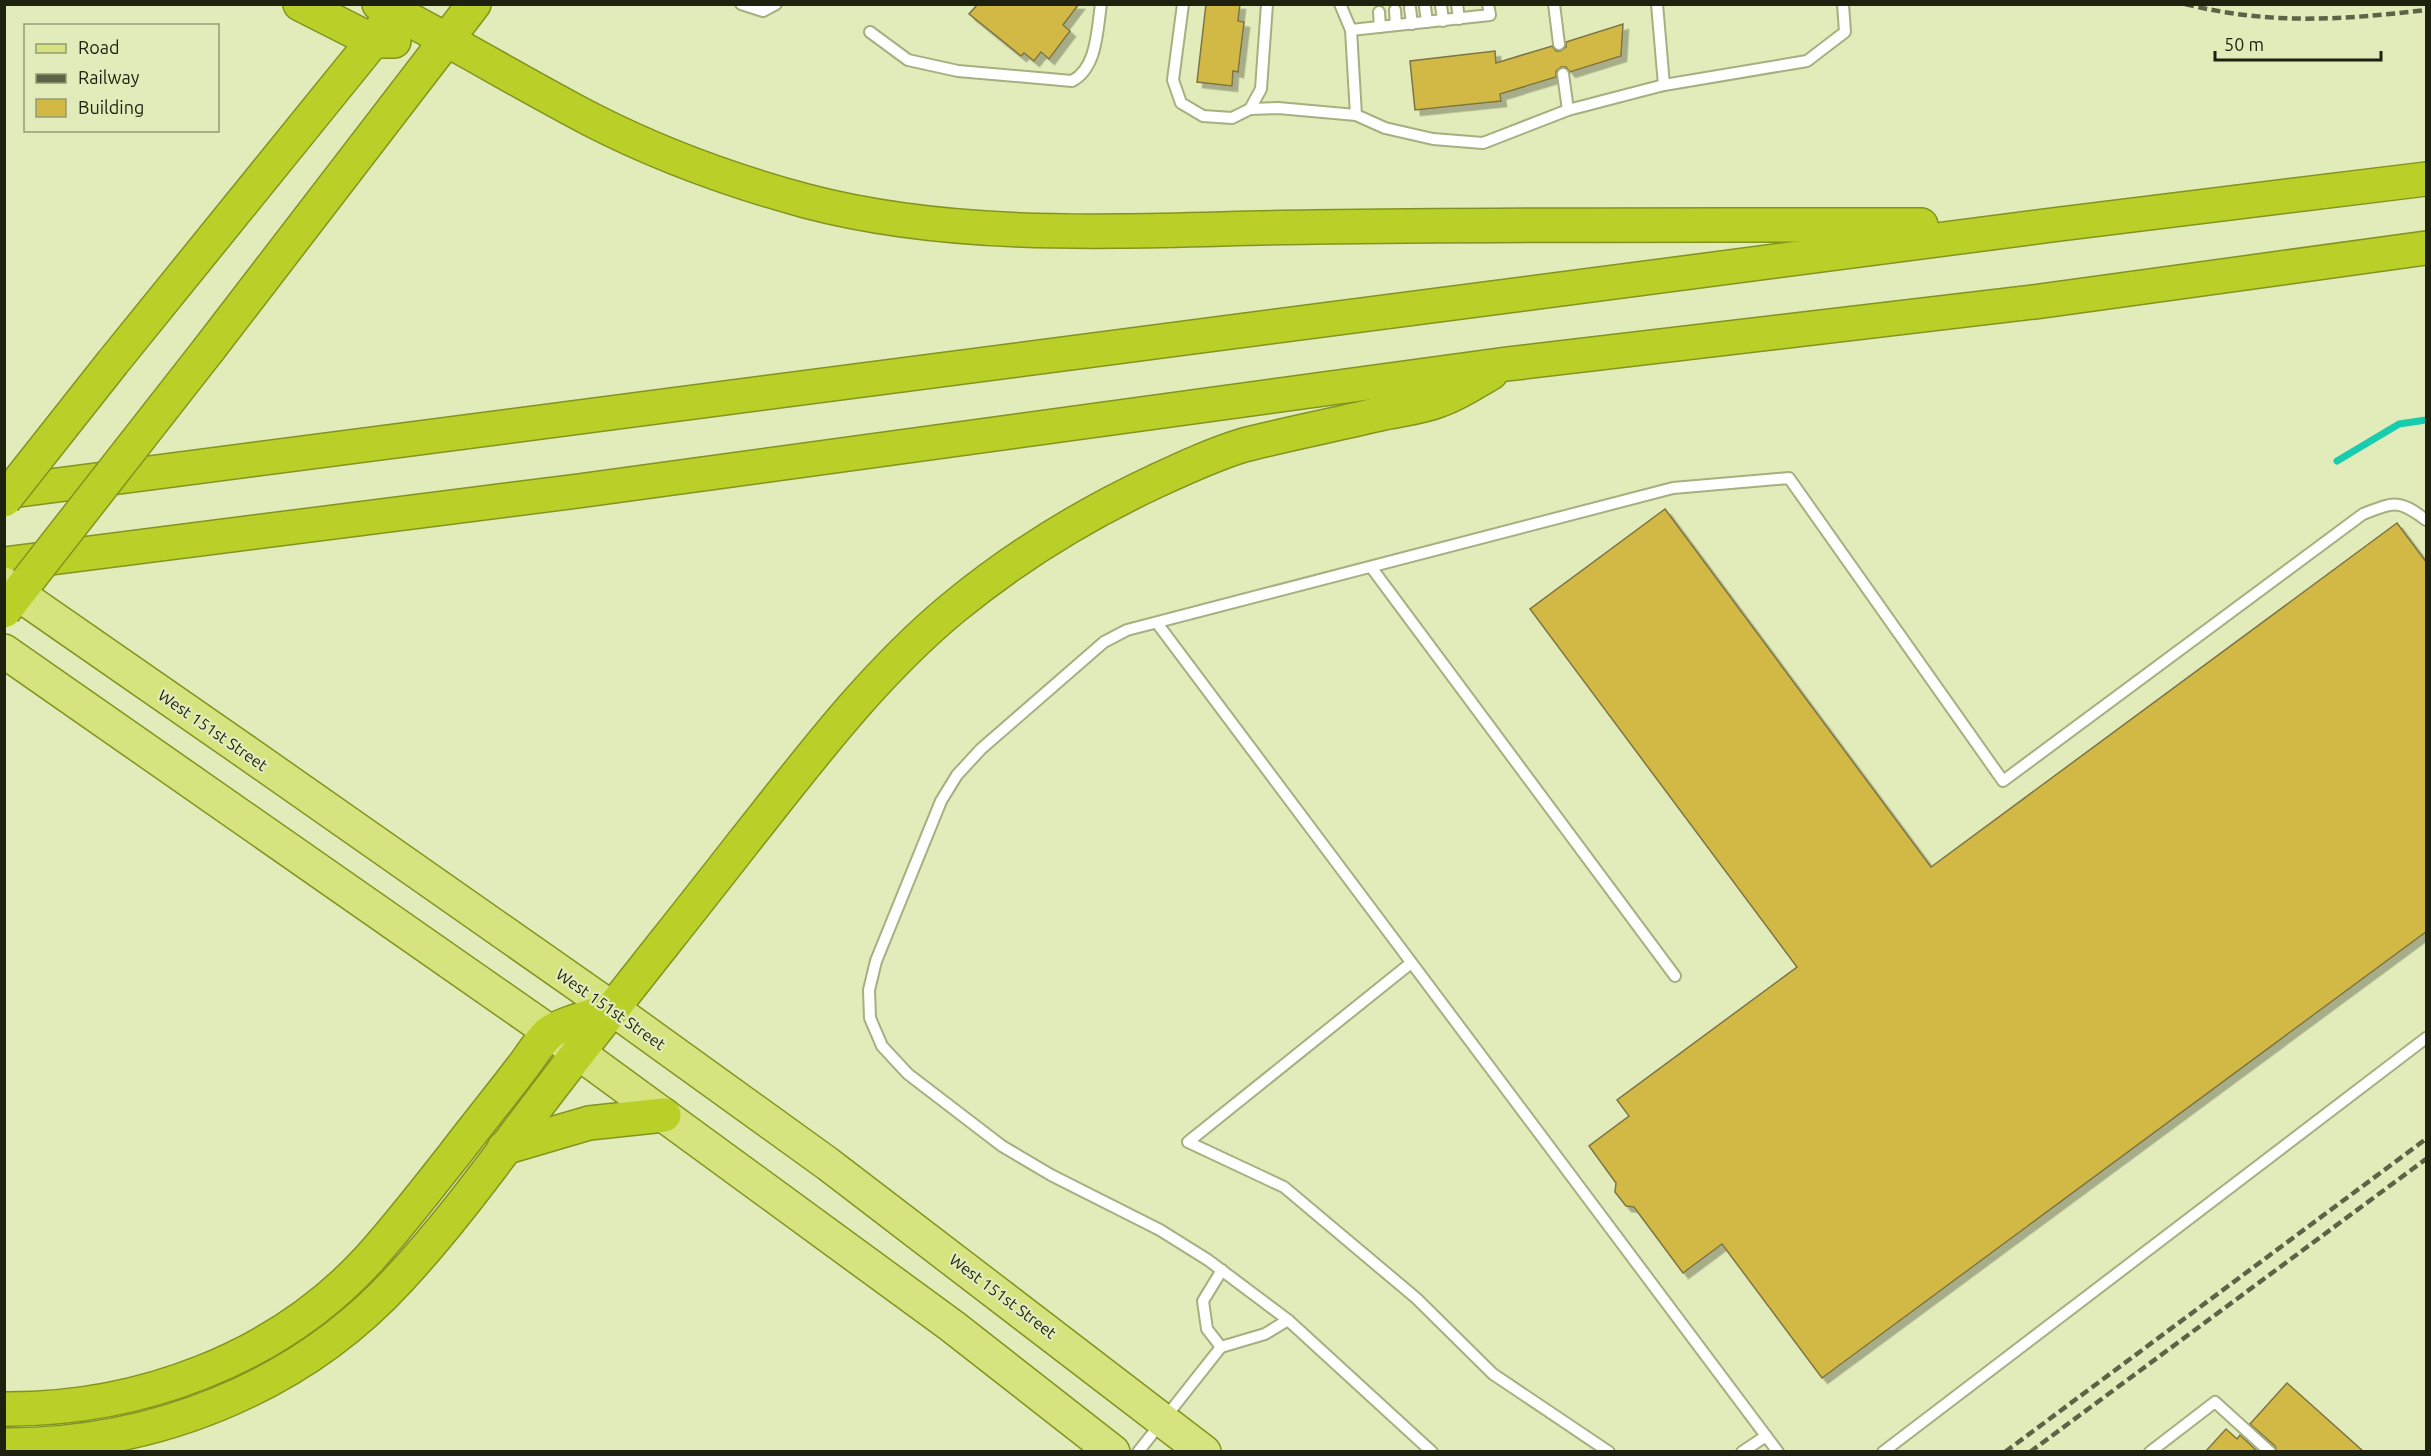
<svg xmlns="http://www.w3.org/2000/svg" width="2431" height="1456" font-family="Ubuntu,sans-serif">
  <style>
    .lines { fill: none; stroke-linecap: round; stroke-linejoin: round }
    .stream { stroke: #18ccb0; stroke-width: 7 }
    .building { fill: #d2b944; stroke: #7e7444; stroke-width: 1.5; filter: url(#shadow) }
    .lane-casing { stroke: #a5af7f; stroke-width: 14 }
    .primary-casing { stroke: #83931f; stroke-width: 36 }
    .highway-casing { stroke: #83931f; stroke-width: 36 }
    .lane { stroke: #fff; stroke-width: 10 }
    .primary { stroke: #d6e37e; stroke-width: 33 }
    .highway { stroke: #bad028; stroke-width: 33 }
    .rail { stroke: #5d6346; stroke-width: 4.5; stroke-dasharray: 9 4.5; stroke-linecap: butt }
    .primary-bridge-casing { stroke: #83931f; stroke-width: 36; stroke-linecap: butt }
    .highway-bridge-casing { stroke: #83931f; stroke-width: 36; stroke-linecap: butt }
    .primary-bridge { stroke: #d6e37e; stroke-width: 33 }
    .highway-bridge { stroke: #bad028; stroke-width: 33 }
    .labels { text-anchor: middle; dominant-baseline: central; stroke-width: 4.5; stroke-linejoin: round; paint-order: stroke }
    .street-label { font-size: 16px; fill: #1d210e; stroke: #e2ecba }
  </style>
  <defs>
    <filter id="shadow"><feDropShadow dx="5.5" dy="5.5" stdDeviation="0" flood-color="#0004"/></filter>
  </defs>
  <rect width="100%" height="100%" fill="#e2ecba"/>
  <g class="lines">
    <polyline class="stream" points="2337,461 2399,424 2426,420"/>
  </g>
  <g class="building">
    <polygon points="978,4 1079,4 1063,25 1070,31 1049,59 1041,52 1034,61 1024,53 1021,56 969,14"/>
    <polygon points="1206,4 1240,4 1238,21 1244,22 1238,72 1233,71 1232,86 1197,82"/>
    <polygon points="1623,24 1621,56 1570,72 1566,67 1561,67 1556,71 1556,77 1500,94 1501,101 1415,110 1410,61 1495,51 1496,63 1552,46 1556,51 1560,51 1566,47 1566,42"/>
    <polygon points="1665,509 1931,867 2397,523 2427,563 2427,931 1822,1378 1722,1244 1683,1273 1634,1207 1626,1206 1615,1192 1616,1183 1589,1146 1629,1116 1617,1100 1797,967 1530,609"/>
    <polygon points="2287,1383 2364,1452 2277,1452 2275,1446 2250,1424"/>
    <polygon points="2226,1429 2237,1439 2240,1435 2258,1452 2205,1452"/>
  </g>
  <g class="lines">
    <defs>
      <g id="lane">
        <polyline points="741,4 763,11 776,4"/>
        <polyline points="1183,4 1173,80 1181,103 1203,116 1232,118 1250,109 1261,89 1267,4"/>
        <polyline points="1340,4 1351,30 1356,115 1385,128 1433,139 1483,143 1568,110 1664,85 1807,61 1845,32 1843,4"/>
        <polyline points="1457,4 1459,19"/>
        <polyline points="1554,4 1559,44"/>
        <polyline points="1657,4 1664,85"/>
        <polyline points="1441,5 1443,21"/>
        <polyline points="1425,7 1427,22"/>
        <polyline points="1410,8 1412,24"/>
        <polyline points="1395,10 1396,25"/>
        <polyline points="1379,12 1380,27"/>
        <polyline points="1351,30 1490,15 1488,4"/>
        <path d="M870 32 908 60 958 71 1072 81C1097 68 1097 31 1101 4"/>
        <polyline points="1563,74 1568,110"/>
        <polyline points="1250,109 1278,108 1356,115"/>
        <polyline points="1371,567 1675,976"/>
        <polyline points="1157,623 1778,1452"/>
        <polyline points="1411,963 1188,1142 1284,1187 1416,1298 1493,1374 1609,1452"/>
        <polyline points="1221,1347 1207,1329 1203,1301 1222,1270"/>
        <polyline points="1138,1452 1221,1347 1265,1334 1288,1320"/>
        <path d="M1432 1452 1288 1320 1208 1260 1160 1230 1051 1175 1002 1146 908 1074 882 1046 870 1018 869 990 876 961 941 801 957 775 981 749 1104 642 1127 630 1673 488 1789 478 2003 781 2363 514C2394 502 2399 499 2426 520"/>
        <polyline points="1742,1452 1766,1436"/>
        <polyline points="1883,1452 2426,1038"/>
        <polyline points="2150,1452 2215,1402 2270,1452"/>
      </g>
      <g id="primary">
        <polyline points="4,651 550,1032 952,1326 1113,1452"/>
        <polyline points="246,752 613,1009 828,1164 1204,1452"/>
      </g>
      <g id="highway">
        <polyline points="300,4 373,41 394,41"/>
        <path d="M379 4C451 40 519 82 590 119 658 154 732 181 806 201 969 244 1147 229 1314 227 1517 224 1719 225 1921 225"/>
        <polyline points="209,349 474,4"/>
        <polyline points="113,362 373,41 399,4"/>
        <polyline points="4,492 2052,225 2426,179"/>
        <polyline points="4,564 578,491 1507,364 2034,302 2426,248"/>
        <polyline points="504,1148 589,1123 664,1115"/>
        <path d="M4 1409C138 1410 276 1360 368 1260 398 1227 426 1190 454 1155 476 1126 499 1098 521 1069 530 1058 538 1043 549 1033 558 1025 599 1014 613 1009"/>
        <path d="M4 1445C152 1446 298 1389 399 1279 455 1219 503 1150 554 1084 616 1003 680 924 743 843 808 761 872 675 953 608 1015 557 1083 515 1156 481 1184 468 1214 454 1244 445 1291 433 1338 424 1384 413 1403 409 1423 407 1440 400 1458 394 1475 382 1491 373"/>
      </g>
    </defs>
    <use href="#lane" class="lane-casing"/>
    <use href="#primary" class="primary-casing"/>
    <use href="#highway" class="highway-casing"/>
    <use href="#lane" class="lane"/>
    <use href="#primary" class="primary"/>
    <use href="#highway" class="highway"/>
    <g class="rail">
      <path d="M2185 4C2270 25 2341 20 2426 10"/>
      <polyline points="2005,1452 2426,1139"/>
      <polyline points="2030,1452 2426,1159"/>
    </g>
    <defs>
      <polyline id="primary-bridge" points="4,584 246,752"/>
      <g id="highway-bridge">
        <polyline points="4,500 113,362"/>
        <polyline points="4,611 209,349"/>
      </g>
    </defs>
    <use href="#primary-bridge" class="primary-bridge-casing"/>
    <use href="#highway-bridge" class="highway-bridge-casing"/>
    <use href="#primary-bridge" class="primary-bridge"/>
    <use href="#highway-bridge" class="highway-bridge"/>
  </g>
  <g class="labels">
    <g class="street-label">
      <text transform="translate(213 730) rotate(35)">West 151st Street</text>
      <text transform="translate(611 1009) rotate(35)">West 151st Street</text>
      <text transform="translate(1003 1296) rotate(37)">West 151st Street</text>
    </g>
  </g>
  <rect width="2431" height="1456" fill="none" stroke="#1d210e" stroke-width="12"/>
  <rect x="24" y="24" width="195" height="108" fill="#e2ecba" stroke="#939b75" stroke-width="1.5"/>
  <rect x="36" y="44" width="30" height="9" fill="#d6e37e" stroke="#939b75" stroke-width="1.5"/>
  <text x="78" y="54" font-size="18" fill="#1d210e">Road</text>
  <rect x="36" y="74" width="30" height="9" fill="#5d6346" stroke="#939b75" stroke-width="1.5"/>
  <text x="78" y="84" font-size="18" fill="#1d210e">Railway</text>
  <rect x="36" y="99" width="30" height="18" fill="#d2b944" stroke="#939b75" stroke-width="1.5"/>
  <text x="78" y="114" font-size="18" fill="#1d210e">Building</text>
  <path d="M2215 51v9h166v-9" fill="none" stroke="#1d210e" stroke-width="3"/>
  <text x="2224" y="51" font-size="18" fill="#1d210e" stroke="#e2ecba" stroke-width="4.5" paint-order="stroke">50 m</text>
</svg>
